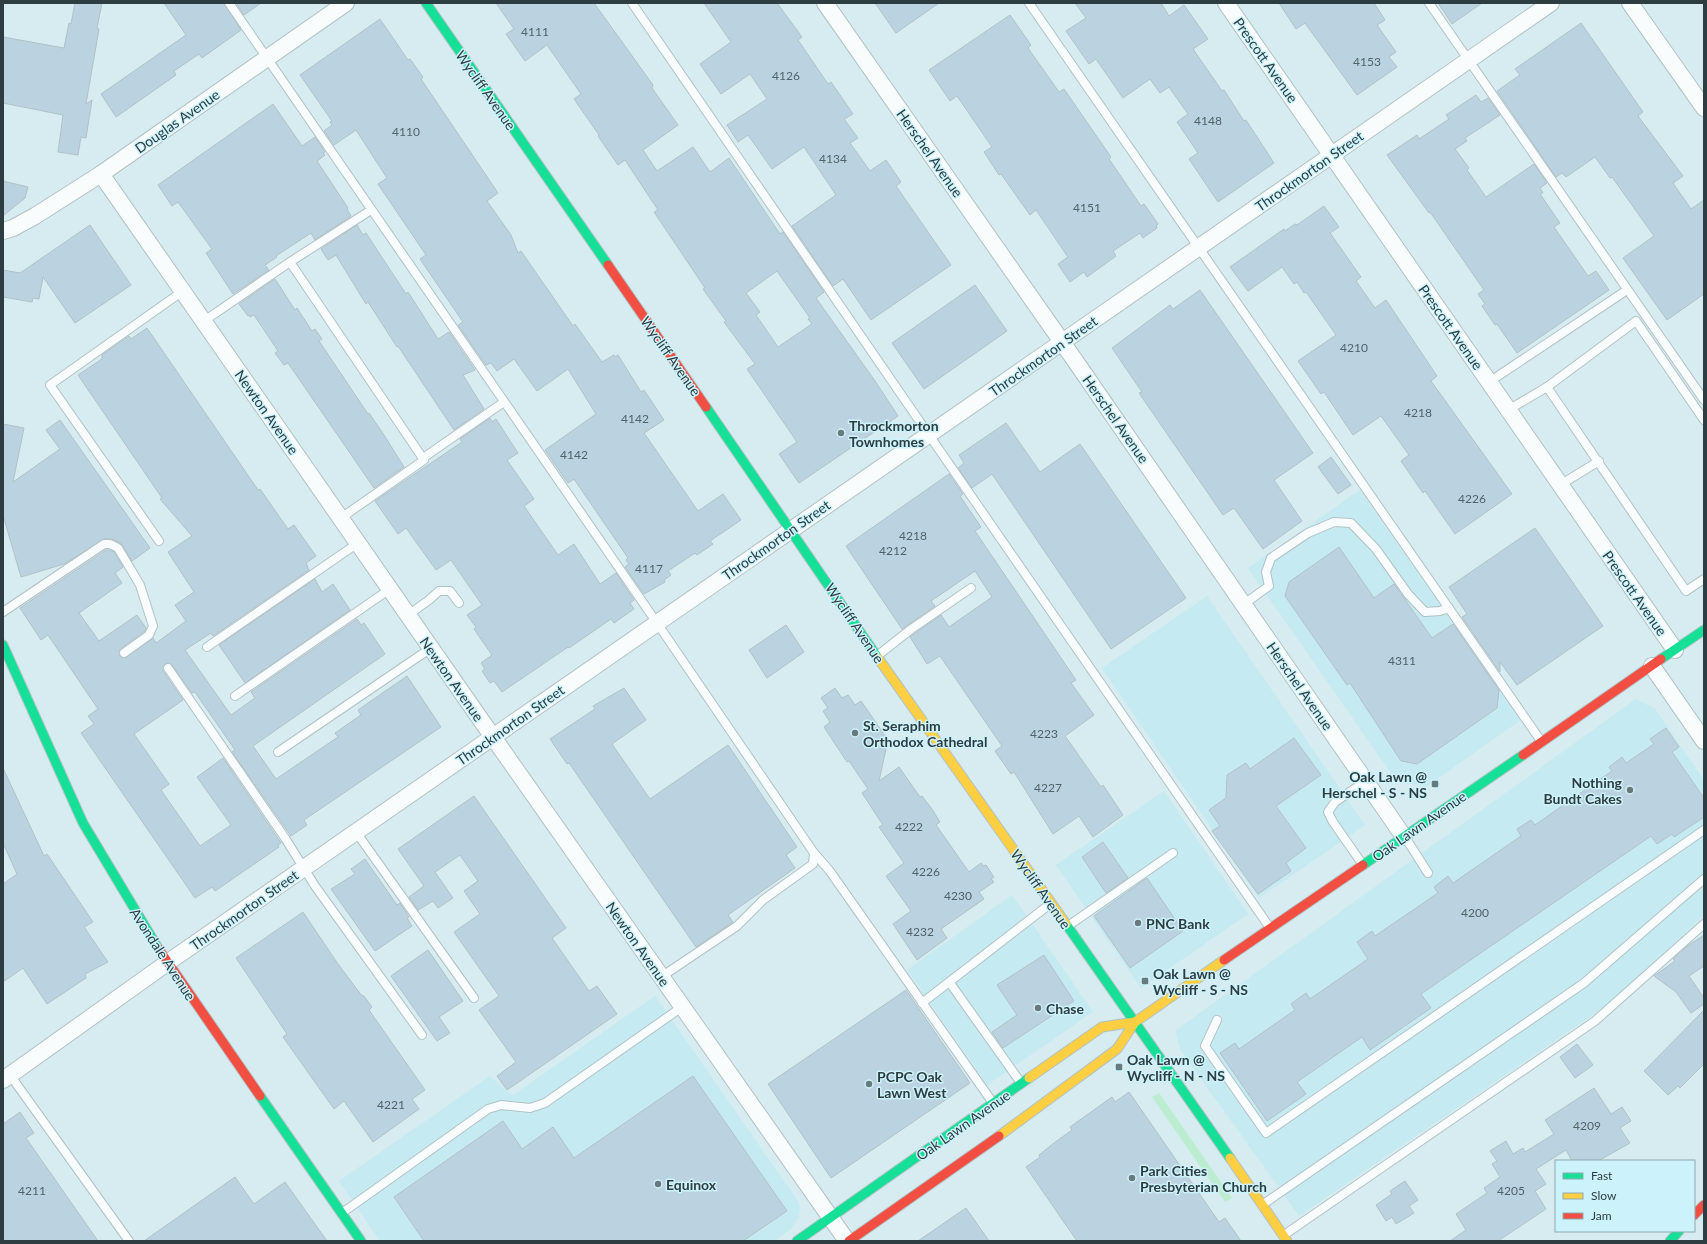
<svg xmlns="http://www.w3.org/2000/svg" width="1707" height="1244" font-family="Lato,sans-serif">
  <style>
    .built { fill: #c5eaf1 }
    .green { fill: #bdedd1 }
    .building { fill: #bbd3e1; stroke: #b2c1c7; fill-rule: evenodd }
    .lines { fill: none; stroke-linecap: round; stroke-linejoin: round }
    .lane-casing { stroke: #b1c2c5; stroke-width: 10 }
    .street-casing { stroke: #b1c2c5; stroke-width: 18 }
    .fast-casing { stroke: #b1c2c5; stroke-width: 11 }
    .slow-casing { stroke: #b1c2c5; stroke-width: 11 }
    .jam-casing { stroke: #b1c2c5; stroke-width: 11 }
    .lane { stroke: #f9fcfd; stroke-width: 8 }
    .street { stroke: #f9fcfd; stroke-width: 16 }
    .fast { stroke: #16e098; stroke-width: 9 }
    .slow { stroke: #ffcf43; stroke-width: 9 }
    .jam { stroke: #f24e42; stroke-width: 9 }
    .poi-dot { fill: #697a7e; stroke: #ccf3fb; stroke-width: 1.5 }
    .labels { text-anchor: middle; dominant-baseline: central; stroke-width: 3; stroke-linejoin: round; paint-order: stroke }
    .number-label { font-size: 12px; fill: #516269 }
    .street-label { font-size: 14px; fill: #2e3d41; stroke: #ccf3fb }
    .poi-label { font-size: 14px; font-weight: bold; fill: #2e3d41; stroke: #ccf3fb; text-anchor: start }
  </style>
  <rect width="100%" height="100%" fill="#d6ecf0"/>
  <g class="built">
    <polygon points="1360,490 1521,720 1427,786 1397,782 1248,568"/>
    <polygon points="1207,596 1365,825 1259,898 1102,668"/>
    <polygon points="1636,699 1655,709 1704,780 1704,915 1651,966 1600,1010 1299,1216 1181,1051 1175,1031"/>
    <polygon points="1164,791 1248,914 1141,988 1056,865"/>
    <polygon points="1012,895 1093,1012 987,1085 907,970"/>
    <polygon points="655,996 798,1201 800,1208 799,1216 791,1229 774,1241 380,1241 339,1181 490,1076 506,1091 513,1095"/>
  </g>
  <polygon class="green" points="1159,1093 1232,1198 1225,1202 1152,1097"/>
  <g class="building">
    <polygon points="75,3 102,3 97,28 99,29 86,104 92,100 86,138 81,137 78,155 58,152 63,115 3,103 3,37 64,48 69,23 71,24"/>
    <polygon points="164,3 224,3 241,30 202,58 199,54 174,71 176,75 116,117 101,94 186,35"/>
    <polygon points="236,3 261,3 244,15"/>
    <path d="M496 3H594L653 85 652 88 678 125 643 150 657 171 693 147 710 172 729 158 780 234 783 232 824 292 816 298 875 381 898 416 799 483 779 454 797 442 747 369 755 364 724 322 726 321 703 289 705 288 654 212 658 210 625 160 618 165 598 136 599 135 574 99 581 94 547 45 525 61 506 34 514 29ZM777 271 810 318 808 319 812 324 778 347 756 315 760 312 746 293Z"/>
    <polygon points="704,3 777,3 802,37 798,40 828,84 831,82 853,114 844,119 858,138 850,143 870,171 886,160 901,182 896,186 951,265 871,320 843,279 833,286 792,226 836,195 804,147 772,169 748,135 738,142 727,125 767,99 750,74 721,94 700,64 731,42"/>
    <polygon points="875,3 939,3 896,33"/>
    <polygon points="1075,3 1161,3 1169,16 1184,5 1208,39 1193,49 1222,91 1224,90 1244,121 1246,120 1274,163 1218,202 1189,159 1198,153 1177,122 1188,114 1169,87 1160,93 1150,79 1123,98 1096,59 1089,64 1066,31 1086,18"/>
    <polygon points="1279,3 1374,3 1385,20 1377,25 1396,52 1389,57 1397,67 1357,95 1305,23 1296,29"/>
    <polygon points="1438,3 1482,3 1452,24"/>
    <polygon points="1010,15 1031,45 1028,48 1059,92 1064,89 1111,157 1109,159 1141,206 1144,204 1158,224 1156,226 1157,228 1143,238 1140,233 1113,251 1116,256 1087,277 1084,272 1070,282 1058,264 1068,257 1036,210 1030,215 1001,174 999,175 984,152 992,147 957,96 950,101 929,70"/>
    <polygon points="380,19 408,60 410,59 423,77 421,79 498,193 487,201 511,235 518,253 521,251 573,326 575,324 602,362 614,355 615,357 618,355 641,392 644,390 664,420 644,433 698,511 723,494 741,520 710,541 713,544 697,555 695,553 668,571 671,575 664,580 665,582 644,594 625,567 629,564 626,560 628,558 574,479 568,483 545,450 596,414 568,369 537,391 514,359 497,371 491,363 486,365 458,325 463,322 420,259 426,255 378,184 387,178 356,130 334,145 324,131 332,125 330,122 332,121 300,75"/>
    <polygon points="1581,23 1643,112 1638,116 1683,176 1673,183 1691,209 1704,200 1704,294 1667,320 1623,258 1654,236 1612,177 1610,178 1595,157 1566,177 1562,173 1556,177 1497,91 1520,75 1515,69"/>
    <polygon points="1476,95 1481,102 1488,98 1500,115 1465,138 1467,141 1455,149 1469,168 1467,170 1486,197 1534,164 1547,183 1540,188 1543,193 1540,194 1560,223 1554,227 1588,276 1596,271 1609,290 1517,353 1497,324 1495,325 1482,306 1485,304 1478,294 1484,290 1430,212 1429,213 1387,155 1417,135 1419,139 1449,119 1446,115"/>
    <polygon points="273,104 302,146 315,137 325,152 323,153 325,155 317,161 348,208 347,209 351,216 315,240 311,233 276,256 277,257 265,265 269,270 233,294 206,253 212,249 178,202 172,206 158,185"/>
    <polygon points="3,181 28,187 25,198 3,216"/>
    <polygon points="1324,206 1339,227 1330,233 1361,277 1356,281 1375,308 1386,300 1437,376 1431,381 1512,494 1455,534 1425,491 1423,493 1401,461 1409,455 1381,416 1353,435 1324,392 1321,394 1298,361 1336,335 1306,292 1304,293 1297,282 1294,284 1282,267 1248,291 1230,267 1284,229 1285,231 1295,224 1297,225"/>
    <polygon points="90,225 131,285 75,323 43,277 39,299 33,298 32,302 3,297 3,270 20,273"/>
    <polygon points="357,225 363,235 366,233 406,294 408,292 438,339 449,332 475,370 463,375 484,409 454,430 398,346 397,347 368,302 366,304 336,255 328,260 321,249"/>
    <polygon points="275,279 295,310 297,308 312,331 315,329 322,339 319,341 368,414 369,413 384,435 404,467 374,488 288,363 284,365 275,353 278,351 254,315 250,317 249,315 248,316 239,304"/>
    <polygon points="975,285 1007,331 924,389 892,343"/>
    <polygon points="1200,290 1313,453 1274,480 1302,521 1263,549 1234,508 1223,515 1139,393 1142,392 1112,348 1170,305 1173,309"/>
    <polygon points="147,328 258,490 260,489 288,529 294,525 316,556 306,563 309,570 213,636 211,633 185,650 231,715 255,698 251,692 357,619 361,625 364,623 385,654 253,746 276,779 338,737 335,733 361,715 358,710 407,676 441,727 304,820 307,825 291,836 232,752 235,750 195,692 192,693 172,665 168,663 165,664 163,668 163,671 183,700 134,734 169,784 161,790 200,846 231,825 197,777 223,758 281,843 278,845 279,847 215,891 212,887 195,898 81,733 94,724 88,716 98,709 48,635 41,640 20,608 106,550 109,550 114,552 123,567 115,573 122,583 79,613 99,641 137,615 146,628 145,631 119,650 120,656 125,658 153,638 156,643 186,621 175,605 194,592 168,552 192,536 160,499 162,498 78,375 102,359 102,355 129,336 131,339"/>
    <polygon points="490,418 492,422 496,419 518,453 507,460 534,499 524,506 558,555 574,544 600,584 616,573 634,600 630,603 634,609 614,623 611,619 569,648 568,647 502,692 494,681 490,683 482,671 485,669 481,663 492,655 474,629 476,627 467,615 482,605 451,560 436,570 406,528 398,534 375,501 462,442 460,439"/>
    <polygon points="60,420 150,548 132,561 121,543 112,539 104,539 64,564 21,577 3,515 3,424 24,428 13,482 60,449 46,430"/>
    <polygon points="1006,423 1040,472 1080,444 1186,598 1111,649 992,474 972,488 958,468 964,463 959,455"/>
    <polygon points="1331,457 1351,485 1338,494 1318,467"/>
    <polygon points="949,474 963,494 960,496 981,527 975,531 1076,680 1071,683 1094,715 1065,736 1101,787 1103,785 1123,815 1093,837 1079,816 1053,834 1014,772 1011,774 995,751 1002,746 940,656 927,664 910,637 941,615 949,627 992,597 975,571 931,601 935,606 902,629 846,546"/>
    <polygon points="1535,528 1603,626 1517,685 1500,662 1500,672 1462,617 1467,614 1449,587"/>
    <polygon points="1339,547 1374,598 1394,584 1432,638 1453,624 1499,690 1497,708 1417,764 1401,761 1350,683 1347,685 1285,596 1289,582"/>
    <polygon points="315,579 322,592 333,584 350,610 245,683 219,645"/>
    <polygon points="786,625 804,652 767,678 749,650"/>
    <polygon points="624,688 646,720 612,744 650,799 728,745 797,847 786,855 795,868 728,915 733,922 696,947 569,763 567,764 550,739 595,709 593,706"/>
    <polygon points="835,688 842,698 848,695 855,705 861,701 888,740 879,781 899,767 920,797 922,796 932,809 940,822 936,825 969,872 981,863 983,866 986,865 994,877 991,879 994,882 979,892 984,899 941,929 947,938 917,960 893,924 911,911 886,876 904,863 879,827 883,825 862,793 868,789 849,761 847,762 824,727 830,722 823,711 828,708 821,698"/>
    <polygon points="1666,728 1679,747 1672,752 1704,798 1704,817 1674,837 1672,834 1657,844 1651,836 1421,994 1431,1008 1370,1050 1362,1037 1297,1082 1306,1094 1267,1121 1220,1053 1235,1043 1239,1049 1295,1010 1291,1004 1306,993 1310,999 1368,959 1357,942 1372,931 1375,936 1438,893 1434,887 1448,876 1453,883 1521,836 1517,829 1531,820 1535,825 1612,771 1609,767 1622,757 1626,763 1654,744 1650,739"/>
    <polygon points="1294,738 1321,775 1276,806 1306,848 1286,863 1291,871 1258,894 1212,831 1220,826 1209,810 1226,798 1227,775 1246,763 1250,769"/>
    <polygon points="3,768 44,856 47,854 93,922 84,927 108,962 85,974 86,978 47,1004 23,968 3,982 3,884 17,874 3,843"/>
    <polygon points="474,796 566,928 552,938 589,991 597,986 617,1014 507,1090 497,1076 516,1062 479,1010 499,996 454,932 480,914 464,891 478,881 460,855 435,872 453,898 438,908 433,901 418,910 409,897 424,886 398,849"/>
    <polygon points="1103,842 1128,878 1106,893 1082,857"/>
    <polygon points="365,859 397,905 400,903 409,917 407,918 412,926 375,951 331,889 355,874 351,869"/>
    <polygon points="1147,878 1183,931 1130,968 1094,916"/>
    <polygon points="303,912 338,964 362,996 363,995 372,1007 369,1010 425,1090 412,1099 419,1109 373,1142 344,1101 334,1109 283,1037 287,1034 236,958"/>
    <polygon points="1704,935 1704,966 1689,976 1704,998 1704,1004 1691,1013 1676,992 1654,976 1675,961 1673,959 1686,947"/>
    <polygon points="428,950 463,1001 439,1017 450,1033 437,1041 391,976"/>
    <polygon points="1044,955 1074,1001 1003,1048 992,1032 1017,1015 997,985"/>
    <polygon points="906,990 970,1083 831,1178 768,1084"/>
    <polygon points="1704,1010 1704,1064 1680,1088 1678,1086 1668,1095 1644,1071"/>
    <polygon points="1577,1044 1593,1065 1575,1078 1560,1057"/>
    <polygon points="693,1076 787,1211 743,1241 424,1241 394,1197 503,1121 522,1149 553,1127 574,1158"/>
    <polygon points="1594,1088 1611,1114 1622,1107 1631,1121 1620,1128 1630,1143 1598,1161 1572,1161 1566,1150 1536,1169 1546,1184 1535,1191 1546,1209 1498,1241 1450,1241 1466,1230 1456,1214 1487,1193 1484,1188 1500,1177 1492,1164 1497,1161 1490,1151 1506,1141 1513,1154 1523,1148 1525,1152 1554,1134 1545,1120"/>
    <polygon points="1129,1092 1219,1222 1225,1218 1241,1241 1077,1241 1026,1167 1040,1157 1039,1155 1054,1143 1072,1130 1070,1127 1112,1097 1115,1102"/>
    <polygon points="20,1112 34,1133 26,1138 98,1241 3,1241 3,1124"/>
    <polygon points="235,1177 254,1204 285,1182 327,1241 144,1241"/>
    <polygon points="1405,1181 1418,1200 1409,1206 1414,1213 1396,1224 1392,1217 1386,1221 1376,1205 1392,1194 1390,1191"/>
    <polygon points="966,1208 989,1241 918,1241"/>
  </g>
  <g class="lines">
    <defs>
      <g id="lane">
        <polyline points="229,3 657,623 814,853 813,864 763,900 737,926 661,977"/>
        <polyline points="632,3 929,435 1270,928"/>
        <polyline points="1029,3 1541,741"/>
        <polyline points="1429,3 1704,400"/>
        <polyline points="290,262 371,210"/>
        <polyline points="204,321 290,262 424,460 341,518"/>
        <polyline points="1489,382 1627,290"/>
        <polyline points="1508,410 1547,387"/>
        <polyline points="1704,420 1636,321 1547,387 1686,591 1704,579"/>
        <polyline points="423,458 504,402"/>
        <polyline points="1560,485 1599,461"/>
        <polyline points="159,541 50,385 183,291"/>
        <polyline points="1244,604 1269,586 1266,572 1271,558 1308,533 1334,522 1351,523 1376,549 1408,594 1425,612 1440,611 1449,608"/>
        <polyline points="3,612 104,544 110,544 118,548 140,585 153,626 149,635 124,653"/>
        <polyline points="408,615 429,600 439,591 450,591 459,603"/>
        <polyline points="207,647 358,543"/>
        <polyline points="877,656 910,630 971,588"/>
        <polyline points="168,668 285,838 315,886 422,1035"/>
        <polyline points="235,696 390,589"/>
        <polyline points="278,752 431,648"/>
        <polyline points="356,832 474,998"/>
        <polyline points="1405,837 1428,873"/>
        <polyline points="814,853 829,870 993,1103"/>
        <polyline points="1363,865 1333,822 1328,812 1335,802 1366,781"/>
        <polyline points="1068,926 1173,853"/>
        <polyline points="950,983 1021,1083"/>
        <polyline points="922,1003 1050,904"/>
        <polyline points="1217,1020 1205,1046 1266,1133 1704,830"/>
        <polyline points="10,1075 129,1241"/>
        <polyline points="1262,1205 1584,983 1704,879"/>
        <polyline points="342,1213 488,1109 501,1105 530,1108 545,1103 682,1007"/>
        <polyline points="1284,1235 1595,1021 1704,924"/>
      </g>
      <g id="street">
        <polyline points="825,3 1076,362 1404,837"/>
        <polyline points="1226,3 1675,650"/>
        <polyline points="1630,3 1704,108"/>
        <polyline points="101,174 481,720 847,1241"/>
        <polyline points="3,231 13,228 35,216 101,174 346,3"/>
        <polyline points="1652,666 1704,741"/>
        <polyline points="3,1080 167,963 1551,3"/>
      </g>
      <g id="fast">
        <polyline points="426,3 608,265"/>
        <polyline points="706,407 878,658"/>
        <polyline points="3,645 83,823 158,948"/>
        <polyline points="1661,659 1704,630"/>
        <polyline points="1363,865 1523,755"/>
        <polyline points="1066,924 1230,1158"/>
        <polyline points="260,1096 361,1241"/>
        <polyline points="797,1241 1029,1078"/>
        <polyline points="1670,1241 1679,1231"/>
      </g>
      <g id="slow">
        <polyline points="878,658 1066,924"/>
        <polyline points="1029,1078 1102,1027 1135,1022"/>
        <polyline points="999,1136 1117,1049 1135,1022 1224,960"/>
        <polyline points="1230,1158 1287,1241"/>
      </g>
      <g id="jam">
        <polyline points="608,265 706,407"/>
        <polyline points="1523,755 1661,659"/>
        <polyline points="158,948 260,1096"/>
        <polyline points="1224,960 1363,865"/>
        <polyline points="1694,1215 1704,1205"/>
        <polyline points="849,1241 999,1136"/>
      </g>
    </defs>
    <use href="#lane" class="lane-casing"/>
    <use href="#street" class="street-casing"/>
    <use href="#fast" class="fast-casing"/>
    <use href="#slow" class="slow-casing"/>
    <use href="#jam" class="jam-casing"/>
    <use href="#lane" class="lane"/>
    <use href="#street" class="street"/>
    <use href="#fast" class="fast"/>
    <use href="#slow" class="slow"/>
    <use href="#jam" class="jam"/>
  </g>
  <g class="poi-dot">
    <circle cx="841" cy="433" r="4"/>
    <circle cx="855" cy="733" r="4"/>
    <rect x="1431" y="780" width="8" height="8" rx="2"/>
    <circle cx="1630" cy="790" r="4"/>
    <circle cx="1138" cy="923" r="4"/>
    <rect x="1141" y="977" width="8" height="8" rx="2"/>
    <circle cx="1038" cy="1008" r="4"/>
    <rect x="1115" y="1063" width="8" height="8" rx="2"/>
    <circle cx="869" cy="1084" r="4"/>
    <circle cx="1132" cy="1178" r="4"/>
    <circle cx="658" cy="1184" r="4"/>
  </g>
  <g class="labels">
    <g class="number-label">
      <text x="535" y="31">4111</text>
      <text x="1367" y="61">4153</text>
      <text x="786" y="75">4126</text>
      <text x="1208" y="120">4148</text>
      <text x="406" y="131">4110</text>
      <text x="833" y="158">4134</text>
      <text x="1087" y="207">4151</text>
      <text x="1354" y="347">4210</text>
      <text x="1418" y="412">4218</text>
      <text x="635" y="418">4142</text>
      <text x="574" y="454">4142</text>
      <text x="1472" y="498">4226</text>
      <text x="913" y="535">4218</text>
      <text x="893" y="550">4212</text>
      <text x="649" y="568">4117</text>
      <text x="1402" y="660">4311</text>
      <text x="1044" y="733">4223</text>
      <text x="1048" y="787">4227</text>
      <text x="909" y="826">4222</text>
      <text x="926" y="871">4226</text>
      <text x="958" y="895">4230</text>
      <text x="1475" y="912">4200</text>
      <text x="920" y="931">4232</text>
      <text x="391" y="1104">4221</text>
      <text x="1587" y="1125">4209</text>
      <text x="32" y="1190">4211</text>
      <text x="1511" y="1190">4205</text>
    </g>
    <g class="street-label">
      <text transform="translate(1266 60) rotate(55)">Prescott Avenue</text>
      <text transform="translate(486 90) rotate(55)">Wycliff Avenue</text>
      <text transform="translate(177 121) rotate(-35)">Douglas Avenue</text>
      <text transform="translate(930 153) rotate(55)">Herschel Avenue</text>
      <text transform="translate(1309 171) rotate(-35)">Throckmorton Street</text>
      <text transform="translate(1451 327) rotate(55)">Prescott Avenue</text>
      <text transform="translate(671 356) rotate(55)">Wycliff Avenue</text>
      <text transform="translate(1043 356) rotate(-35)">Throckmorton Street</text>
      <text transform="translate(267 412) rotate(55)">Newton Avenue</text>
      <text transform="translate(1116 419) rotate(55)">Herschel Avenue</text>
      <text transform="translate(776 540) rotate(-35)">Throckmorton Street</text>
      <text transform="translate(1635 593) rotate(55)">Prescott Avenue</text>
      <text transform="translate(855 623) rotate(56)">Wycliff Avenue</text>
      <text transform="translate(452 679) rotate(55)">Newton Avenue</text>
      <text transform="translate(1300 686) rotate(55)">Herschel Avenue</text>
      <text transform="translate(510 725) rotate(-35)">Throckmorton Street</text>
      <text transform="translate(1419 826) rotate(-35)">Oak Lawn Avenue</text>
      <text transform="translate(1041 889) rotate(55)">Wycliff Avenue</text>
      <text transform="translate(244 910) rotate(-35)">Throckmorton Street</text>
      <text transform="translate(638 944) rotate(55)">Newton Avenue</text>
      <text transform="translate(163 954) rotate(57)">Avondale Avenue</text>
      <text transform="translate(963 1125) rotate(-35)">Oak Lawn Avenue</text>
    </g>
    <g class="poi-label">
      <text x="849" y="425">Throckmorton<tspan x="849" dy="16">Townhomes</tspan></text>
      <text x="863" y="725">St. Seraphim<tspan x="863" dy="16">Orthodox Cathedral</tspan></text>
      <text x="1427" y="776" text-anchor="end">Oak Lawn @<tspan x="1427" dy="16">Herschel - S - NS</tspan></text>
      <text x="1622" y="782" text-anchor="end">Nothing<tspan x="1622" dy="16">Bundt Cakes</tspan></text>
      <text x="1146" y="923">PNC Bank</text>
      <text x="1153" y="973">Oak Lawn @<tspan x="1153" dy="16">Wycliff - S - NS</tspan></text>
      <text x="1046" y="1008">Chase</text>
      <text x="1127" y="1059">Oak Lawn @<tspan x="1127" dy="16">Wycliff - N - NS</tspan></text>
      <text x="877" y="1076">PCPC Oak<tspan x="877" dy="16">Lawn West</tspan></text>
      <text x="1140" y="1170">Park Cities<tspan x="1140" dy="16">Presbyterian Church</tspan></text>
      <text x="666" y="1184">Equinox</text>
    </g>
  </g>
  <rect width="1707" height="1244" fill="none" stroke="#2e3d41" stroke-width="8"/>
  <rect x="1555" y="1160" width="140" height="72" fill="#ccf3fb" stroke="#8daab1"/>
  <rect x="1563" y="1173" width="20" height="6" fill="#16e098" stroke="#8daab1"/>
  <text x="1591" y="1180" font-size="12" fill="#2e3d41">Fast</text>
  <rect x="1563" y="1193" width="20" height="6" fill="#ffcf43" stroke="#8daab1"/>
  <text x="1591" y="1200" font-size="12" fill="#2e3d41">Slow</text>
  <rect x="1563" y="1213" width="20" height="6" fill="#f24e42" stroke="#8daab1"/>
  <text x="1591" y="1220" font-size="12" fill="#2e3d41">Jam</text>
</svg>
